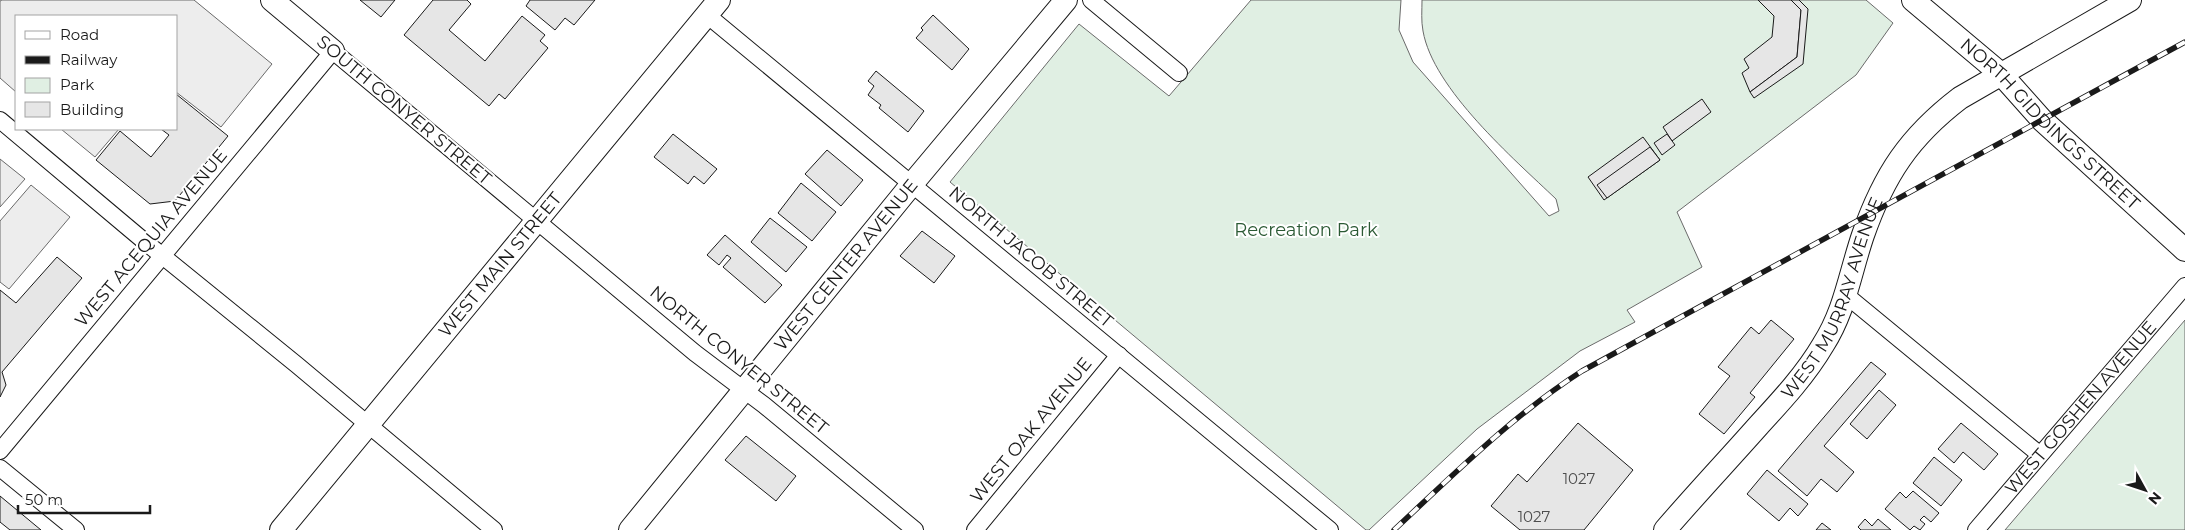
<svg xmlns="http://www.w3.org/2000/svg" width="2185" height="530" font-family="Montserrat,sans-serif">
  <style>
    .green { fill: #e0efe3; stroke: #6a6a6a }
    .parking { fill: #ededed; stroke: #6a6a6a }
    .building { fill: #e6e6e6; stroke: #1a1a1a }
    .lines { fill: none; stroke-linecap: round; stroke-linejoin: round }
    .street-casing { stroke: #1a1a1a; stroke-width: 18 }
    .secondary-casing { stroke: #1a1a1a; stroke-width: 24 }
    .street { stroke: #fff; stroke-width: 16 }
    .secondary { stroke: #fff; stroke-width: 22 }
    .rail-casing { stroke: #1a1a1a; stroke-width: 5.5 }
    .rail { stroke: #fff; stroke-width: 4; stroke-dasharray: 11; stroke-linecap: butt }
    .labels { text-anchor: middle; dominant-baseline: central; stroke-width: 4; stroke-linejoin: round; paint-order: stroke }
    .number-label { font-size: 15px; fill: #4d4d4d }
    .street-label { font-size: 18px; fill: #1a1a1a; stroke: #fff }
    .park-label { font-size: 18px; fill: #2b5a34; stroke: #fff }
  </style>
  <rect width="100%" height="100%" fill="#fff"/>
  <g class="green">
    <path d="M1251 0H1401L1399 30 1413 62 1549 216 1559 211 1556 199C1514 159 1433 89 1423 31 1421 21 1422 10 1422 0H1866L1893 23 1856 75 1677 212 1702 267 1627 310 1635 322 1580 351 1477 429 1369 530H1366L950 182 1079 24 1169 96Z"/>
    <polygon points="2185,320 2185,530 2005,530"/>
  </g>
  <g class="parking">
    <polygon points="2,0 194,0 272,64 221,127 176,92 176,16 16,16 16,92 0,78 0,1"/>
    <polygon points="61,129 119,129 95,157"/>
    <polygon points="0,159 25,179 0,207"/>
    <polygon points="31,185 70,217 9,289 0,282 0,221"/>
  </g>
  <g class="building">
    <polygon points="360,0 395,0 381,17"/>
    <polygon points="433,0 467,0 471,4 449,30 485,61 522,16 545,35 540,41 548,48 505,99 499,94 489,106 404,35"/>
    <polygon points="530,0 595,0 574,25 565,18 555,30 526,6"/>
    <polygon points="1758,0 1791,0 1801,10 1797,57 1750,92 1742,73 1749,68 1744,59 1772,37 1774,16"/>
    <polygon points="1791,0 1799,0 1808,9 1803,64 1754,98 1750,92 1797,57 1801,10"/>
    <polygon points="933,15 969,49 952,70 916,38 923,30 921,28"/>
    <polygon points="876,71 924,111 908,132 879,108 881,105 868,95 874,86 868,81"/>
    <polygon points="176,94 228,136 175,201 150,204 96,160 120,131 151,157 169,135 161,129 176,129"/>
    <polygon points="1702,99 1711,112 1672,141 1663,127"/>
    <polygon points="673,134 717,169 704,184 694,176 688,184 654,157"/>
    <polygon points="1667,134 1675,145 1662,155 1654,143"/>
    <polygon points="1643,137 1660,160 1604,200 1588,177"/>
    <polygon points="1650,147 1660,160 1607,198 1597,185"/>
    <polygon points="827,150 863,180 841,206 805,174"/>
    <polygon points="801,183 836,212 812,241 778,213"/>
    <polygon points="770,218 807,247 786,272 751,242"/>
    <polygon points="922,231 955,256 934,283 900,256"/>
    <polygon points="725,235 782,285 765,303 723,267 731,258 727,255 719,265 707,255"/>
    <polygon points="57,257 82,278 2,372 6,385 0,397 0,290 16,303"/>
    <polygon points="1771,320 1794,339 1750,393 1755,397 1724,434 1699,414 1730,376 1718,367 1751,327 1759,334"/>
    <polygon points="1871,362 1886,374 1824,446 1854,472 1837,492 1821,479 1807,496 1778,471"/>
    <polygon points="1879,390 1896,405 1867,439 1850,424"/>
    <polygon points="1578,423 1633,470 1584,530 1520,530 1491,506 1518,474 1527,482"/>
    <polygon points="1961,423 1998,454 1984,470 1963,452 1954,463 1938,449"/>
    <polygon points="746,436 796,476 776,501 725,460"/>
    <polygon points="1934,457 1962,480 1941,506 1913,483"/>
    <polygon points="1767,470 1808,504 1798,516 1790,508 1779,521 1747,494"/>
    <polygon points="1913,491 1939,513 1931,522 1924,516 1920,520 1925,524 1920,530 1914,526 1910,530 1885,509 1900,492 1906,498"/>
    <polygon points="0,496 41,530 10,530 0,522"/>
    <polygon points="1865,519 1872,526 1878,519 1891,530 1861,530 1858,527"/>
    <polygon points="1822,523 1831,530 1816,530"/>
  </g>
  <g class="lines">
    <defs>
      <g id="street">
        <polyline points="1091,0 1179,73"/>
        <polyline points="707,15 1330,530"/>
        <polyline points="0,120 144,241 297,365 494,530"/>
        <polyline points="1847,296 2039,454"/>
        <polyline points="0,451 333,51 695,353 764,405 915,530"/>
        <polyline points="0,468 76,530"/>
        <polyline points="975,530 1119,355"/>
        <path id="s1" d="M1976 530 2185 286"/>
      </g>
      <g id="secondary">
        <polyline points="272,0 333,51"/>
        <path id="s2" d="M1913 0 2001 74 2042 120 2185 250"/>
        <path id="s3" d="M281 530 719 0"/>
        <path id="s4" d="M630 530 912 184 1066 0"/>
        <path id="s5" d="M1665 530C1696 494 1728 460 1759 425 1782 400 1806 374 1823 345 1845 311 1850 273 1863 235 1884 175 1909 137 1960 98L2130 0"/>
      </g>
    </defs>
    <use href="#street" class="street-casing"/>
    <use href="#secondary" class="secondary-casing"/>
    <use href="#street" class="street"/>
    <use href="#secondary" class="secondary"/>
    <defs>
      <path id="rail" d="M1394 530C1454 474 1512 416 1582 371L2185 42"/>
    </defs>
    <use href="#rail" class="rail-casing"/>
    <use href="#rail" class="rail"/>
  </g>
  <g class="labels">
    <g class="number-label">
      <text x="1579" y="478">1027</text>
      <text x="1534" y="516">1027</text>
    </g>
    <g class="street-label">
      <text transform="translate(404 110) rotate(40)">SOUTH CONYER STREET</text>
      <text stroke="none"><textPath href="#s2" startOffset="185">NORTH GIDDINGS STREET</textPath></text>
      <text transform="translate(151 238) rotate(-50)">WEST ACEQUIA AVENUE</text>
      <text transform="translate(1031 257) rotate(40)">NORTH JACOB STREET</text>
      <text stroke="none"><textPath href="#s3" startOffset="344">WEST MAIN STREET</textPath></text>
      <text stroke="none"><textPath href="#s4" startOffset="342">WEST CENTER AVENUE</textPath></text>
      <text stroke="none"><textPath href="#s5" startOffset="290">WEST MURRAY AVENUE</textPath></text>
      <text transform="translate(739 360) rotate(39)">NORTH CONYER STREET</text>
      <text stroke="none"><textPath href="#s1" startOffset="161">WEST GOSHEN AVENUE</textPath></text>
      <text transform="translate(1031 430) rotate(-51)">WEST OAK AVENUE</text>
    </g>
    <g class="park-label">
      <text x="1306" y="230">Recreation Park</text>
    </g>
  </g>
  <rect x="15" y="15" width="162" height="115" fill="#ffffff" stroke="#a3a3a3"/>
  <rect x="25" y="31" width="25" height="8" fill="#ffffff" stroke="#a3a3a3"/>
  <text x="60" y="40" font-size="15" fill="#1a1a1a">Road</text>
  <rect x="25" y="56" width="25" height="8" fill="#1a1a1a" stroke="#a3a3a3"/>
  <text x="60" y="65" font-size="15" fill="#1a1a1a">Railway</text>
  <rect x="25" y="78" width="25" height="15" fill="#e0efe3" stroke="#a3a3a3"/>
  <text x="60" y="90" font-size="15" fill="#1a1a1a">Park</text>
  <rect x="25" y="102" width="25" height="15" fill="#e6e6e6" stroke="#a3a3a3"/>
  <text x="60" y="115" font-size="15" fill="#1a1a1a">Building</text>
  <g transform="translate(2145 490) rotate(130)" stroke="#ffffff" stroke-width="4" paint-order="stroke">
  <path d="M0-4L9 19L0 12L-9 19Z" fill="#1a1a1a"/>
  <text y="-8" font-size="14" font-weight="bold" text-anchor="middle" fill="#1a1a1a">N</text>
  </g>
  <path d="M18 505v8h132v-8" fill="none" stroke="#1a1a1a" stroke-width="2.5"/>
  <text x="25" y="505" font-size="15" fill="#1a1a1a" stroke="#ffffff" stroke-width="4" paint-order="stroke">50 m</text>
</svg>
